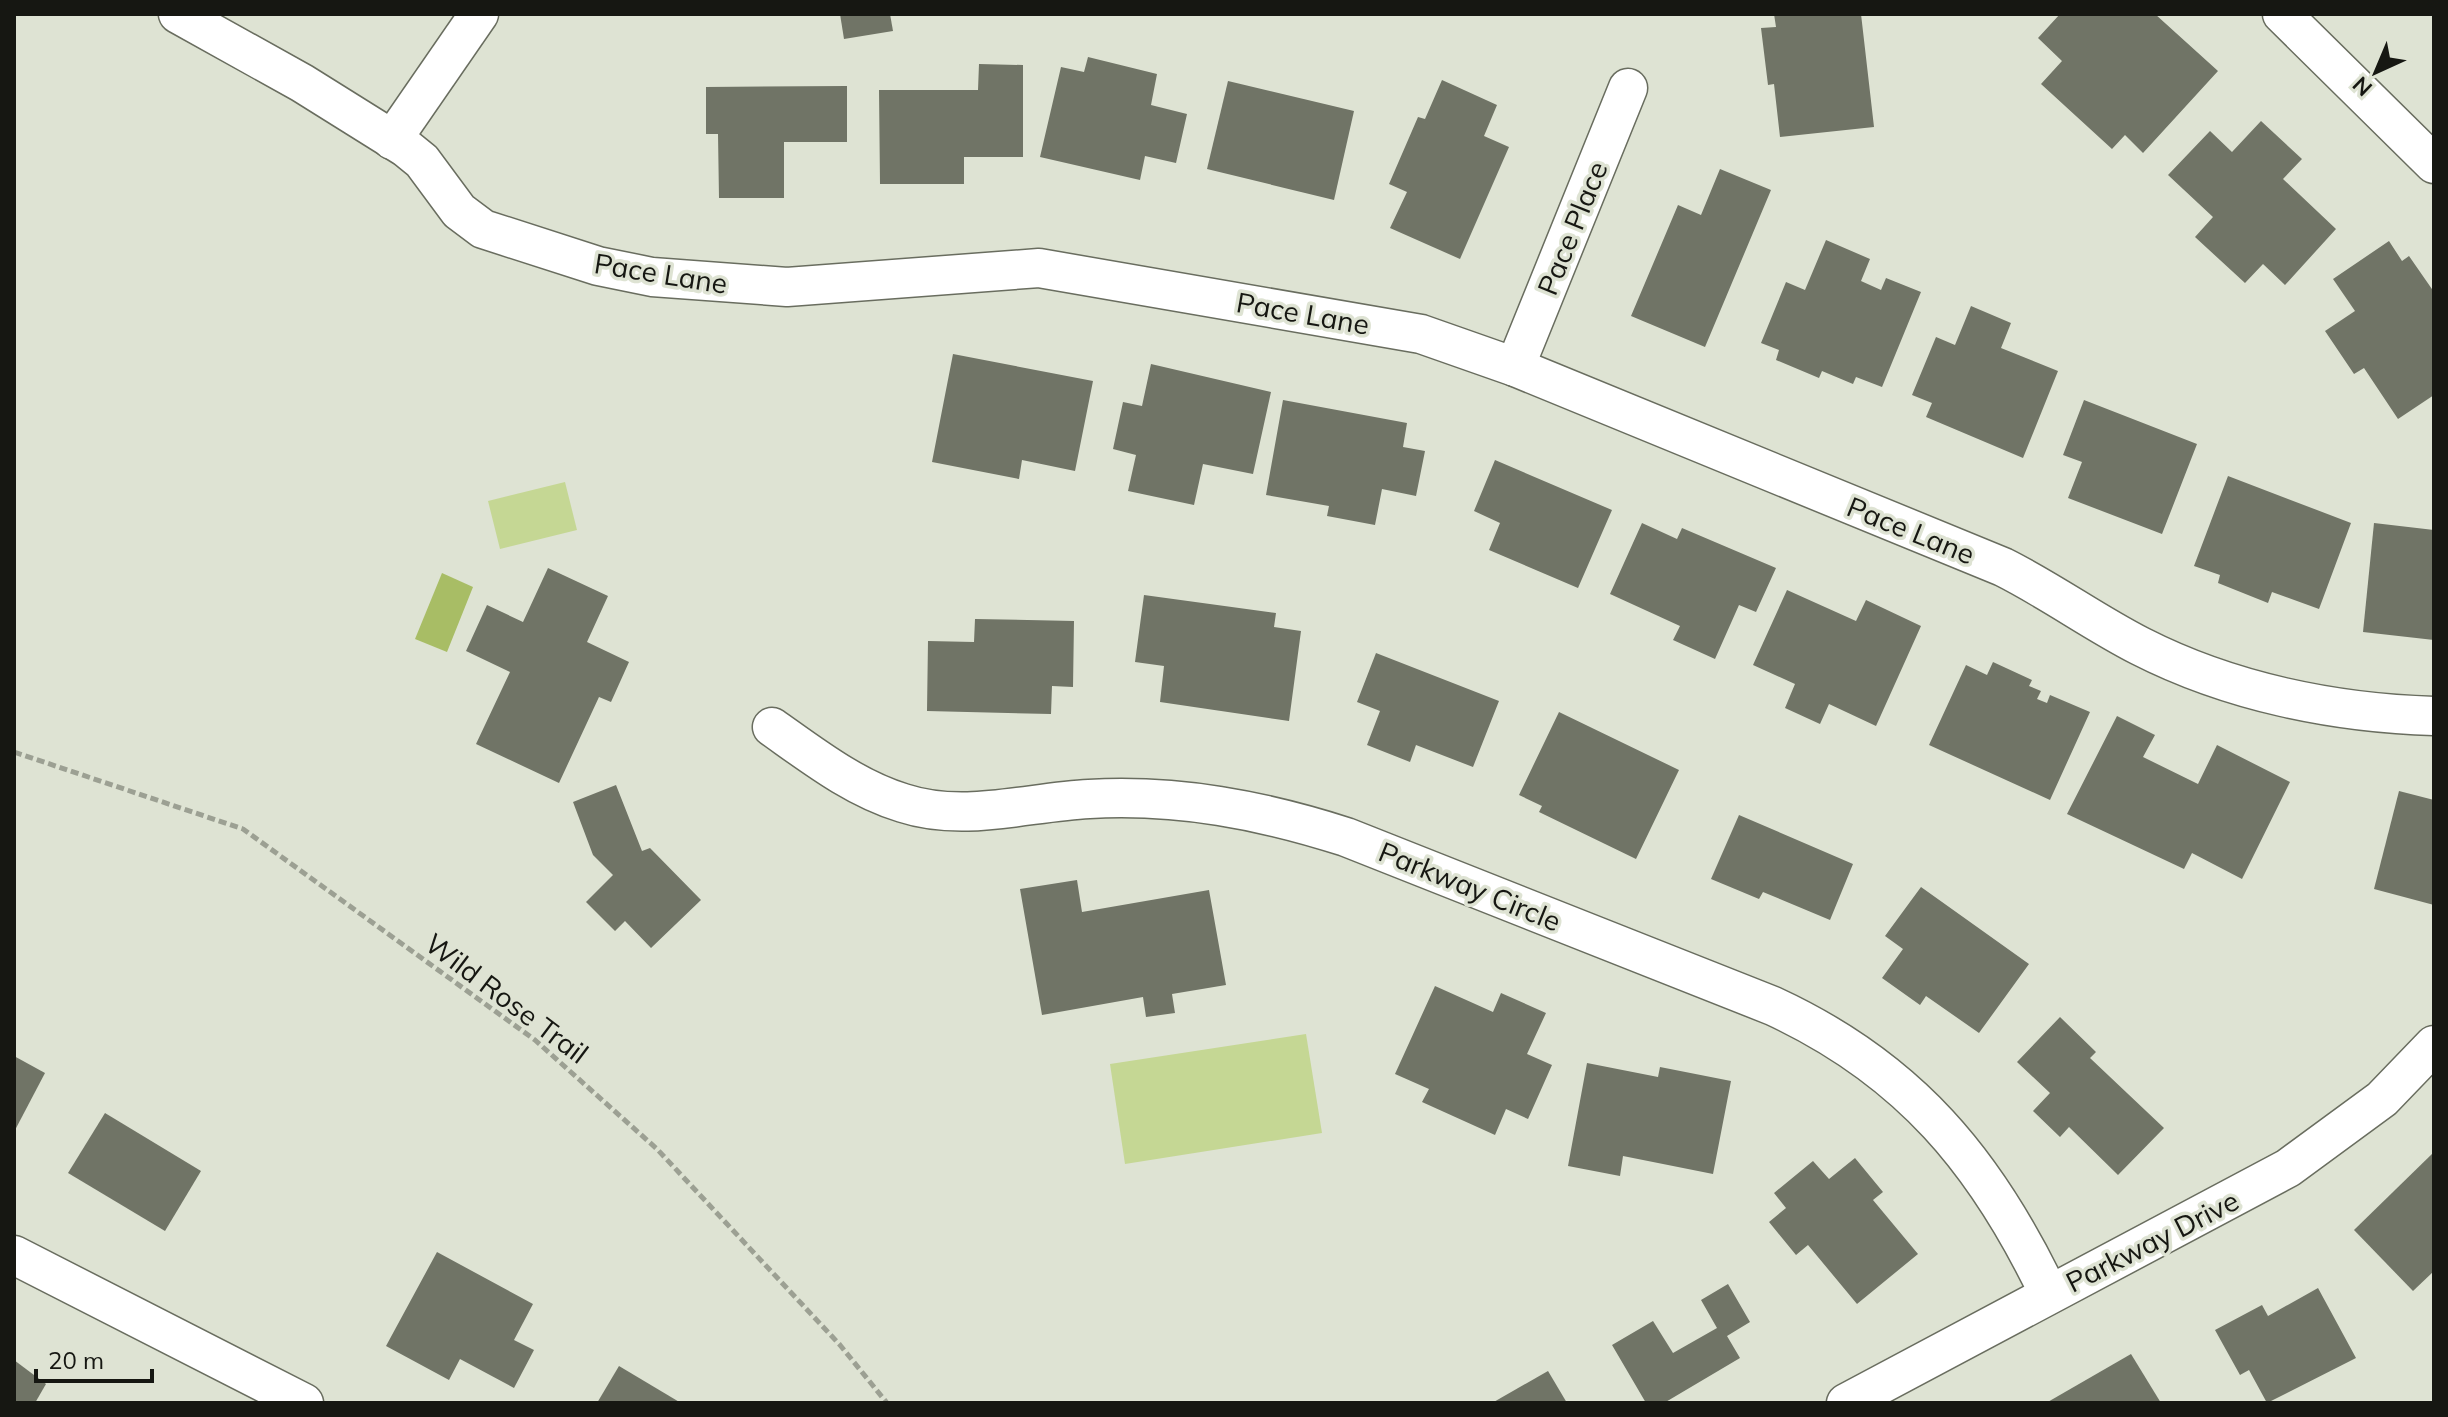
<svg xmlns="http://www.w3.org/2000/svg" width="2448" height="1417" font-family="Mulish,sans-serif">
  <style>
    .green { fill: #c5d794 }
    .water { fill: #a8bd65 }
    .building { fill: #707466 }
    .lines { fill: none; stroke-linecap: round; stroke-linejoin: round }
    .street-casing { stroke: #696d5f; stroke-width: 41 }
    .path { stroke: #9ca093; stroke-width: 5; stroke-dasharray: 8 4; stroke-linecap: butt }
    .street { stroke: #fff; stroke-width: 38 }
    .labels { text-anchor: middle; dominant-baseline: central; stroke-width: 7; stroke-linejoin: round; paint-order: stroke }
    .street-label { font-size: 28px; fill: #161712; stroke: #dee3d3 }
  </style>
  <rect width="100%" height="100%" fill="#dee3d3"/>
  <g class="green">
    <polygon points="565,482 577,530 500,549 488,501"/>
    <polygon points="1306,1034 1322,1133 1125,1164 1110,1064"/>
  </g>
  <polygon class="water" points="442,573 473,587 447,652 415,639"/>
  <g class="building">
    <polygon points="840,14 890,14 893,31 844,39"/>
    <polygon points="1774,14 1861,14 1874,127 1780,137 1774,84 1768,85 1761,28 1776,27"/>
    <polygon points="2060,14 2155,14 2218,71 2143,153 2125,135 2112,149 2041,84 2062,61 2038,38"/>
    <polygon points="1088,57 1157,74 1151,105 1187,114 1176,163 1145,156 1140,180 1040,157 1061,67 1084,72"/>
    <polygon points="979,64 1023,65 1023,157 964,157 964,184 880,184 879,90 978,90"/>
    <polygon points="1442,80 1497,105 1484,136 1509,147 1460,259 1390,228 1407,192 1389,184 1418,117 1425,119"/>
    <polygon points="1228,81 1354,111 1334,200 1207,169"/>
    <polygon points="847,86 847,142 784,142 784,198 719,198 718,134 706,134 706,87"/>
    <polygon points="2261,121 2302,159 2283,179 2336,229 2285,285 2263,264 2245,283 2195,237 2213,217 2168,175 2210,131 2232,152"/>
    <polygon points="1720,169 1771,190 1705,347 1631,316 1678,205 1701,215"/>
    <polygon points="1826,240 1870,259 1861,281 1881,290 1886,278 1921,292 1882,387 1856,377 1853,384 1822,371 1819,378 1776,360 1779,350 1761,343 1786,282 1805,290"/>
    <polygon points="2389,241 2402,261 2409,256 2434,292 2434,395 2398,419 2364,368 2354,374 2325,331 2355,311 2333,279"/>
    <polygon points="1971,306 2011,323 2001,348 2058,371 2023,458 1926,417 1932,403 1912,395 1936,337 1955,345"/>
    <polygon points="953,354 1093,381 1075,471 1022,460 1019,479 932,462"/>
    <polygon points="1151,364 1271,392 1253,474 1203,464 1194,505 1128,491 1136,455 1113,449 1123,402 1142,406"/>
    <polygon points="1283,400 1407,423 1403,447 1425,451 1416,496 1382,489 1375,525 1327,516 1329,506 1266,495"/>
    <polygon points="2084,400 2197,444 2162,534 2068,498 2082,462 2063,455"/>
    <polygon points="1495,460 1612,510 1578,588 1489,550 1500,523 1474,511"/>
    <polygon points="2228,476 2351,523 2319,609 2272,592 2268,603 2218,583 2220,575 2194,566"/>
    <polygon points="1642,523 1677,539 1682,528 1776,568 1756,612 1739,605 1715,659 1673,640 1680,626 1610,594"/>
    <polygon points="2374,523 2434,530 2434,640 2363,632"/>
    <polygon points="548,568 608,596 587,642 629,662 611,702 599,697 559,783 476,744 510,672 466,651 487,605 523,622"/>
    <polygon points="1787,590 1856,621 1866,600 1921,626 1876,726 1829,704 1820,724 1785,708 1795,684 1753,665"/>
    <polygon points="1144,595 1276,613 1274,627 1301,631 1289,721 1160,702 1164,666 1135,662"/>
    <polygon points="975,619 1074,621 1073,687 1052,686 1051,714 927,711 928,641 974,642"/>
    <polygon points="1376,653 1499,701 1473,767 1416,745 1410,762 1367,745 1380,711 1357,702"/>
    <polygon points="1993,662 2032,680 2029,686 2041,691 2037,699 2047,703 2050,695 2090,712 2050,800 1929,745 1966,665 1987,675"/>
    <polygon points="1559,712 1679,770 1636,859 1539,812 1542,806 1519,795"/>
    <polygon points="2117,716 2155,735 2143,757 2198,784 2217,745 2290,782 2242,879 2192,853 2184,869 2067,814"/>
    <polygon points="616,785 642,851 650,848 701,900 651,948 625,921 615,931 586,902 613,875 593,855 573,802"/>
    <polygon points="2399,791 2434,800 2434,905 2374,889"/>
    <polygon points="1739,815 1853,864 1830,920 1763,892 1759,899 1711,879"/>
    <polygon points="1077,880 1082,912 1209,890 1226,985 1172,994 1175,1013 1146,1017 1143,997 1042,1015 1020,889"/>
    <polygon points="1921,887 2029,964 1979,1033 1926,996 1920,1005 1882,978 1903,949 1885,936"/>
    <polygon points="1435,986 1493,1012 1501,993 1546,1013 1527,1054 1552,1065 1528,1119 1506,1109 1495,1135 1422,1102 1429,1089 1395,1074"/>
    <polygon points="2060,1017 2096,1052 2090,1058 2164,1128 2118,1175 2069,1127 2060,1137 2033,1111 2050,1093 2017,1062"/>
    <polygon points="14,1056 45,1073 14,1132"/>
    <polygon points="1587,1063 1658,1077 1660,1067 1731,1081 1713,1174 1623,1156 1620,1176 1568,1166"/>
    <polygon points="105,1113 201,1171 165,1231 68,1173"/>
    <polygon points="2434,1152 2434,1271 2413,1291 2354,1230"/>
    <polygon points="1855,1158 1883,1192 1873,1200 1918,1254 1857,1304 1808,1245 1796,1255 1769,1222 1786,1208 1774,1193 1813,1161 1829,1179"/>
    <polygon points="437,1252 533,1304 514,1340 534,1350 514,1388 460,1359 449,1380 386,1346"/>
    <polygon points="1728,1284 1750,1322 1727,1336 1740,1358 1664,1403 1646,1403 1612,1345 1653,1321 1673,1353 1717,1328 1701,1300"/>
    <polygon points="2318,1288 2356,1358 2267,1403 2249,1370 2240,1375 2215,1330 2262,1305 2268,1316"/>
    <polygon points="2131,1354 2161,1403 2046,1403"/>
    <polygon points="14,1360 46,1384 35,1403 14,1403"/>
    <polygon points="619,1366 681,1403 597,1403"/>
    <polygon points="1548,1371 1567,1403 1492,1403"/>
  </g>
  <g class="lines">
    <defs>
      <g id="street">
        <path d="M178 14 302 83 406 148 422 161 459 211 483 229 598 266 652 277 787 287 1039 268 1421 334 1515 367 2003 567C2051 591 2093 622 2140 646 2230 692 2334 713 2434 716"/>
        <polyline points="2282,14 2434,164"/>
        <polyline points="392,140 479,14"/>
        <polyline points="1515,367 1628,88"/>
        <path d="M772 727C813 756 854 788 903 803 964 823 1028 802 1089 799 1178 794 1262 810 1346 837L1773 1006C1909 1069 1986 1162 2049 1294"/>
        <polyline points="14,1255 304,1403"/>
        <polyline points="1846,1403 2288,1168 2382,1099 2434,1045"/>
      </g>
    </defs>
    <use href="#street" class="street-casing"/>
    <polyline class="path" points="14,752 243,829 535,1040 657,1149 840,1345 887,1403"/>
    <use href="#street" class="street"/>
  </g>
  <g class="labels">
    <g class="street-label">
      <text transform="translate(1572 228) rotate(-68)">Pace Place</text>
      <text transform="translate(661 273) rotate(9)">Pace Lane</text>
      <text transform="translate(1303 313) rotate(10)">Pace Lane</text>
      <text transform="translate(1911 530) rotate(22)">Pace Lane</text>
      <text transform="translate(1470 886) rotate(22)">Parkway Circle</text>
      <text transform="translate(507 998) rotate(37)">Wild Rose Trail</text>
      <text transform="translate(2152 1241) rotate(-27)">Parkway Drive</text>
    </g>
  </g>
  <rect width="2448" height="1417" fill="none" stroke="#161712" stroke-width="32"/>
  <g transform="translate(2376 72) rotate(224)" stroke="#dee3d3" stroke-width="6" paint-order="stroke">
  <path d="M0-6L14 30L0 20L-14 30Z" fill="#161712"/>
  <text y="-12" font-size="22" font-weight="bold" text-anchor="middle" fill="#161712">N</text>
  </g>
  <path d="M36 1369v12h116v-12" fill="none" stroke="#161712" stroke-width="4"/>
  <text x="48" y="1369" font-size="24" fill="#161712" stroke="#dee3d3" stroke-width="6" paint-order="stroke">20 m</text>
</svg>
